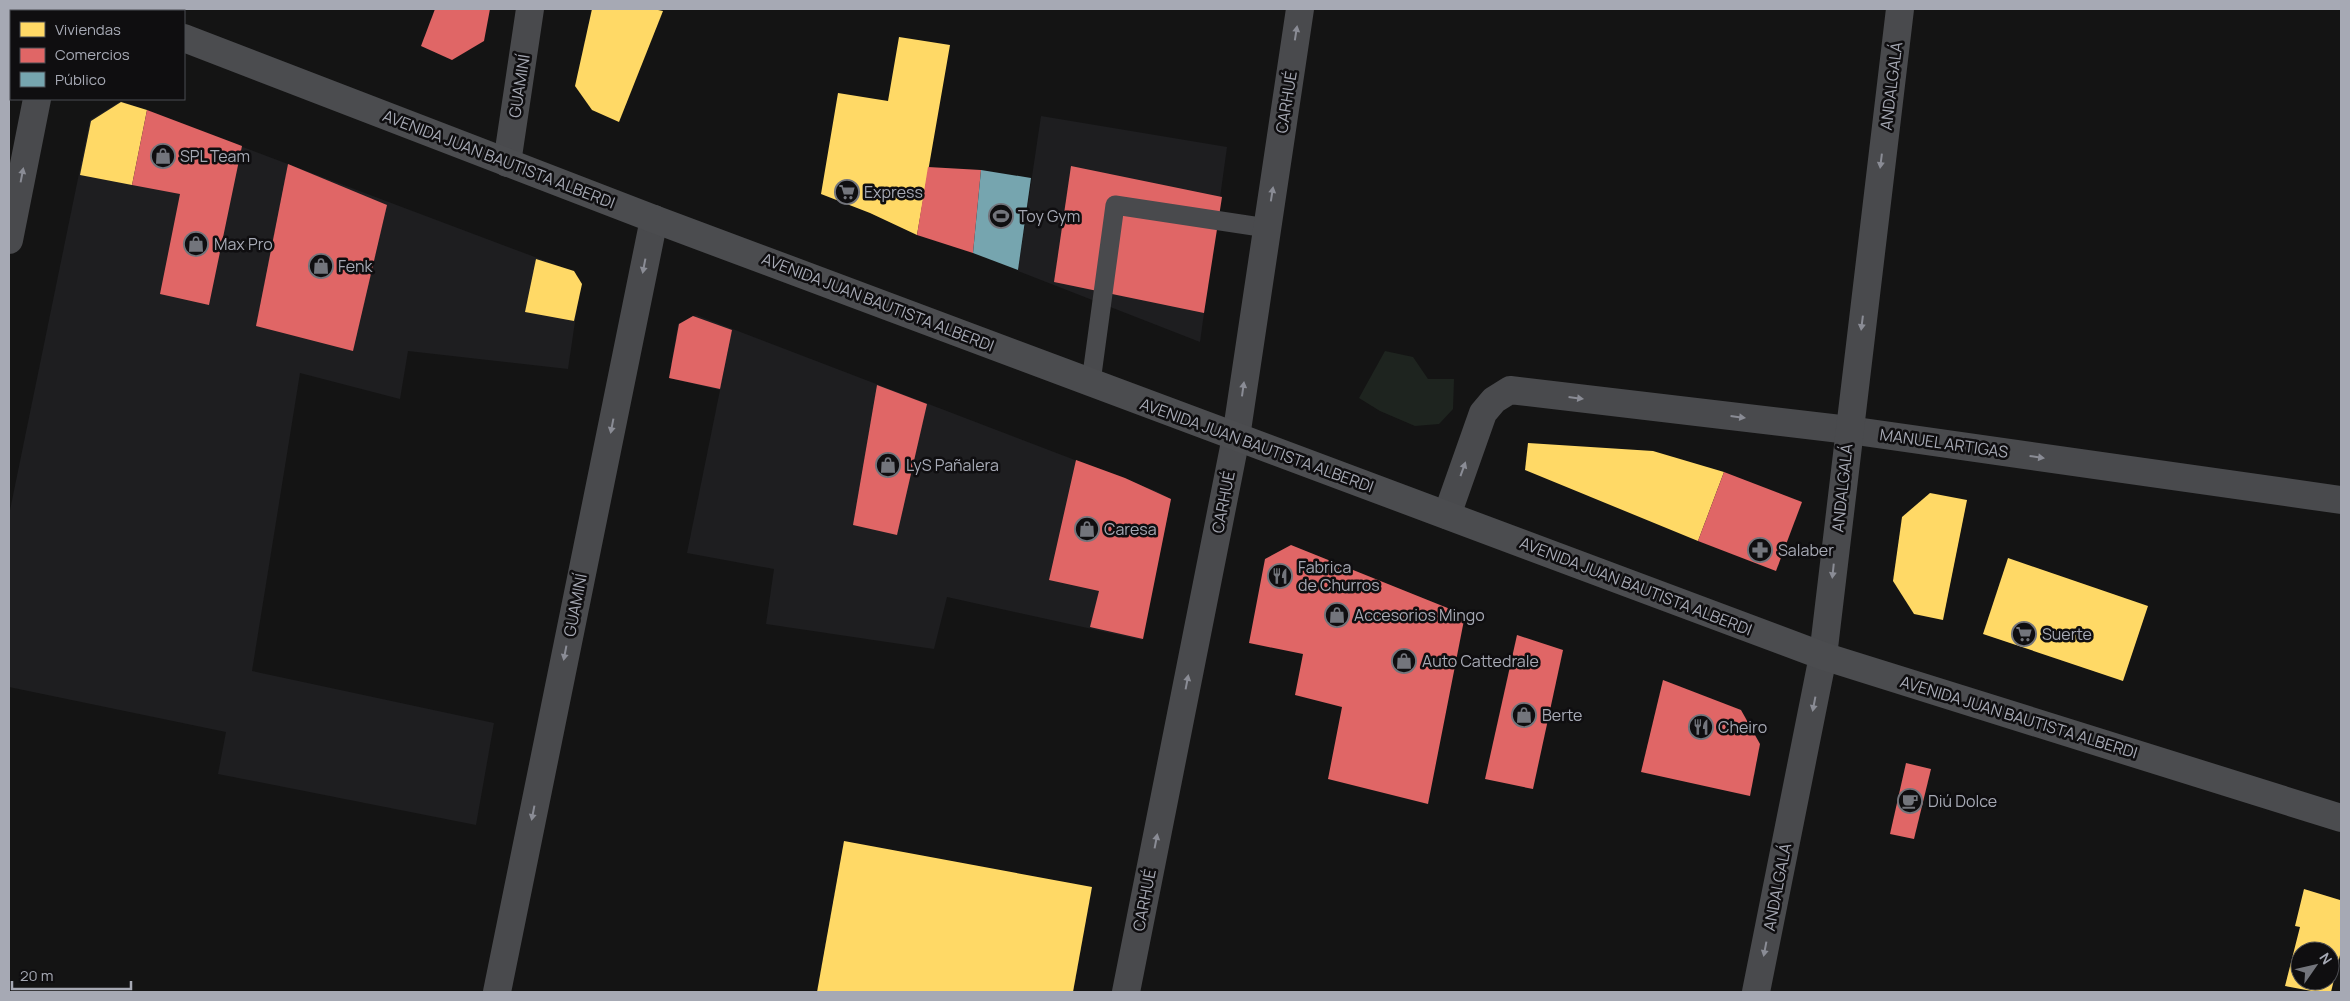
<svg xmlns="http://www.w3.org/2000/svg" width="2350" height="1001" font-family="Manrope,sans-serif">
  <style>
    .built { fill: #1e1e20 }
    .green { fill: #1e241f }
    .homes { fill: #ffd966; fill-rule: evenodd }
    .shops { fill: #e06666 }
    .public { fill: #76a5af }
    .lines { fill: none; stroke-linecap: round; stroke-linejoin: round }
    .service { stroke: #494a4d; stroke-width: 19 }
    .minor { stroke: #494a4d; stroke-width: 28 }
    .primary { stroke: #4b4c4f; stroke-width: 28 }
    .oneway { fill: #8a8c95 }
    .labels { text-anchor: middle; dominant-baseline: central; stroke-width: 5; stroke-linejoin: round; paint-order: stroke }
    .street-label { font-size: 16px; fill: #a6a9b4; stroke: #0f0e10 }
    .poi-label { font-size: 16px; fill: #a6a9b4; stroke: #0f0e10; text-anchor: start }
  </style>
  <rect width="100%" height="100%" fill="#141414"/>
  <g class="built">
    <polygon points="121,101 572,271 580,288 568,369 408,351 400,399 300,373 252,671 494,723 476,825 218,774 226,732 9,687 9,515 90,120"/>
    <polygon points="1041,116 1227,147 1200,342 1018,271"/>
    <polygon points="696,315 1156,491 1171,499 1142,640 947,597 934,649 766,624 774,569 687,553 720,390 669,378 678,324"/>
  </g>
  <polygon class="green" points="1385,351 1413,357 1428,379 1454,379 1453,409 1439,424 1415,426 1380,411 1359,398"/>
  <g class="homes">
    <polygon points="592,9 653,9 663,11 619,122 592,110 575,86"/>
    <polygon points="899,37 950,45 917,235 870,213 821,194 838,93 888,101"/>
    <polygon points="121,102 147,110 132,185 80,175 91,121"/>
    <polygon points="536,259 574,271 582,284 574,321 525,312"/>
    <polygon points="1528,443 1653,451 1724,472 1698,541 1525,470"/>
    <polygon points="1930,493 1967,500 1943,620 1914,614 1893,581 1902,517"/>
    <polygon points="2008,558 2148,606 2123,681 1983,634"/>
    <polygon points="844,841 1092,887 1073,992 817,992"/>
    <path d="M2304 889 2340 900 2341 902V951L2331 992H2317L2285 986 2300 927 2295 926ZM2300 951H2330V981H2300Z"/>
  </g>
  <g class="shops">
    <polygon points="435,9 490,9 484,41 452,60 421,46"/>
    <polygon points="147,110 242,146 209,305 160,294 180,194 132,185"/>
    <polygon points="288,164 387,205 353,351 256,326"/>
    <polygon points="1071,166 1222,197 1204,313 1054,282"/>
    <polygon points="928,167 981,170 973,253 917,235"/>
    <polygon points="693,316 732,330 720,389 669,378 679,324"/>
    <polygon points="877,385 927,404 897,535 853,525"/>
    <polygon points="1076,460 1125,478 1171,499 1143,639 1090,627 1099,591 1049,580"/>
    <polygon points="1724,472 1802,502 1776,571 1698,541"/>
    <polygon points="1291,545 1465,615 1428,804 1328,779 1342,707 1295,695 1303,654 1249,643 1265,559"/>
    <polygon points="1517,635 1563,650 1533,789 1485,779"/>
    <polygon points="1663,680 1741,710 1760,744 1750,796 1641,772"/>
    <polygon points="1906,763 1931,769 1914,839 1890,834"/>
  </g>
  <polygon class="public" points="981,170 1031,178 1018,270 973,253"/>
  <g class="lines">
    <polyline class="service" points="1091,382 1115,205 1267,228"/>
    <g class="minor">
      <polyline points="55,11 56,9"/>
      <polyline points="507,163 530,9"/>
      <polyline points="9,240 37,99"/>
      <polyline points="1447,515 1483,413 1494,400 1510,390 1849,430 2341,500"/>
      <polyline points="497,992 654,219"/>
      <polyline points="1126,992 1236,437 1300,9"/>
      <polyline points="1756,992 1823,656 1900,9"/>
    </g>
    <g class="primary">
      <polyline points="106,9 113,11"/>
      <polyline points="184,38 654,219 1823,656 2341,818"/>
    </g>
  </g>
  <defs><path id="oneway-solid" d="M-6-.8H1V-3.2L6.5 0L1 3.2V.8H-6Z" transform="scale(1.25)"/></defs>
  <g class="oneway">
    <use href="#oneway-solid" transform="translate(1296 33) rotate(-81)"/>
    <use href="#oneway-solid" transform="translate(1881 161) rotate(97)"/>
    <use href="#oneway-solid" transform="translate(22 175) rotate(-79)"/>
    <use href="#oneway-solid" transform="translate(1272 194) rotate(-81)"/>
    <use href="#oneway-solid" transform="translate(644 266) rotate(101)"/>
    <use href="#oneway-solid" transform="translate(1862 323) rotate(97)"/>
    <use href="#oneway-solid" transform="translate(1243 389) rotate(-82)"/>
    <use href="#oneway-solid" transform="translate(1576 398) rotate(7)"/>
    <use href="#oneway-solid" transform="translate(1738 417) rotate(7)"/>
    <use href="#oneway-solid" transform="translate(612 426) rotate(101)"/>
    <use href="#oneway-solid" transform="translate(2037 457) rotate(8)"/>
    <use href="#oneway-solid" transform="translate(1463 469) rotate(-70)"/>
    <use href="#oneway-solid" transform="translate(1833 571) rotate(96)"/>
    <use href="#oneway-solid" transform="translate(565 653) rotate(101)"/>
    <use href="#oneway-solid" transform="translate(1187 682) rotate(-79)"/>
    <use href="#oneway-solid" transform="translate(1814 704) rotate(101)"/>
    <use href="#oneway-solid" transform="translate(533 813) rotate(101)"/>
    <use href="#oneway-solid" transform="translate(1156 841) rotate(-79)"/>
    <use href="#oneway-solid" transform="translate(1765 949) rotate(101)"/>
  </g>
  <defs>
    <symbol id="shop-ring" viewBox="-11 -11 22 22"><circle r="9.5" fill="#0f0e10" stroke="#73757c" stroke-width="1.5"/><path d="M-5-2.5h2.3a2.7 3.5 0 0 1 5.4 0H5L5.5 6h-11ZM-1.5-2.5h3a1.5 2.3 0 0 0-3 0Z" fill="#73757c"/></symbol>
    <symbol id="supermarket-ring" viewBox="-11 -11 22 22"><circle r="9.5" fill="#0f0e10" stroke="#73757c" stroke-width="1.5"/><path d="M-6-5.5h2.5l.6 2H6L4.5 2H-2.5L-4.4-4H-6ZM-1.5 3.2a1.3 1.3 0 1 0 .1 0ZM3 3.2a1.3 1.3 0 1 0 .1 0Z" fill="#73757c"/></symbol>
    <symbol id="stadium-ring" viewBox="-11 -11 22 22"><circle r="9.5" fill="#0f0e10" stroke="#73757c" stroke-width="1.5"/><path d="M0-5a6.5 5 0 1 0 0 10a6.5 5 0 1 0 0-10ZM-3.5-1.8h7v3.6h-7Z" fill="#73757c"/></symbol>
    <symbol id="pharmacy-ring" viewBox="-11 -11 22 22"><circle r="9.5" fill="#0f0e10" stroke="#73757c" stroke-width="1.5"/><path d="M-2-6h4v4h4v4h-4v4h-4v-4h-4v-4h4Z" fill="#73757c"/></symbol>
    <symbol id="restaurant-ring" viewBox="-11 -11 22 22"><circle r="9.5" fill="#0f0e10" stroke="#73757c" stroke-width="1.5"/><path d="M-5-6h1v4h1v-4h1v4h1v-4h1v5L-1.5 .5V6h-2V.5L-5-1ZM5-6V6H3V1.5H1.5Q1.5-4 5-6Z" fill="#73757c"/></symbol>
    <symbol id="cafe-ring" viewBox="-11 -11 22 22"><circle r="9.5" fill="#0f0e10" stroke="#73757c" stroke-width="1.5"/><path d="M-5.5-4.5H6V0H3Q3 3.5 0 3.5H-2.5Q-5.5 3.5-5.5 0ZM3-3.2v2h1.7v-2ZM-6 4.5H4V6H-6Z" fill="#73757c"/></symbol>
  </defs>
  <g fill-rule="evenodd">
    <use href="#shop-ring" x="149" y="142" width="28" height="28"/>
    <use href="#supermarket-ring" x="833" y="178" width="28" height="28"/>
    <use href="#stadium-ring" x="987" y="202" width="28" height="28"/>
    <use href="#shop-ring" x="182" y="230" width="28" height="28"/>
    <use href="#shop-ring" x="307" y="252" width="28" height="28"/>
    <use href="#shop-ring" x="874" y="451" width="28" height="28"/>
    <use href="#shop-ring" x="1073" y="515" width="28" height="28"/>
    <use href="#pharmacy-ring" x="1746" y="536" width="28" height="28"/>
    <use href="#restaurant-ring" x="1266" y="562" width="28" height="28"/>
    <use href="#shop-ring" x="1323" y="601" width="28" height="28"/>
    <use href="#supermarket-ring" x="2010" y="620" width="28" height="28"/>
    <use href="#shop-ring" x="1390" y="647" width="28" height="28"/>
    <use href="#shop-ring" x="1510" y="701" width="28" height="28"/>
    <use href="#restaurant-ring" x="1687" y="713" width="28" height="28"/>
    <use href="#cafe-ring" x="1896" y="787" width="28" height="28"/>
  </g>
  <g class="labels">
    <g class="street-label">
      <text transform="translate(519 86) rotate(-81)">GUAMINÍ</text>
      <text transform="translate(1891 86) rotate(-83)">ANDALGALÁ</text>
      <text transform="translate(1286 102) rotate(-81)">CARHUÉ</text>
      <text transform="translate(499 159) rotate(21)">AVENIDA JUAN BAUTISTA ALBERDI</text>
      <text transform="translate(878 302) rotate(21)">AVENIDA JUAN BAUTISTA ALBERDI</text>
      <text transform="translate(1944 443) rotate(8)">MANUEL ARTIGAS</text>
      <text transform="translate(1257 445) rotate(20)">AVENIDA JUAN BAUTISTA ALBERDI</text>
      <text transform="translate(1842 488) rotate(-84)">ANDALGALÁ</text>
      <text transform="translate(1223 502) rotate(-79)">CARHUÉ</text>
      <text transform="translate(1636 586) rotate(21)">AVENIDA JUAN BAUTISTA ALBERDI</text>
      <text transform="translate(575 605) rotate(-79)">GUAMINÍ</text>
      <text transform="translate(2019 717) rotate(17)">AVENIDA JUAN BAUTISTA ALBERDI</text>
      <text transform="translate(1777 887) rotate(-79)">ANDALGALÁ</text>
      <text transform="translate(1144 900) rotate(-79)">CARHUÉ</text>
    </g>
    <g class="poi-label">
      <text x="180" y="156">SPL Team</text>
      <text x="864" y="192">Express</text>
      <text x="1018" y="216">Toy Gym</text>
      <text x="214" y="244">Max Pro</text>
      <text x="338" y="266">Fenk</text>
      <text x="906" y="465">LyS Pañalera</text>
      <text x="1104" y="529">Caresa</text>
      <text x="1778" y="550">Salaber</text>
      <text x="1298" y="567">Fabrica<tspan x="1298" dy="18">de Churros</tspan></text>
      <text x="1354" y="615">Accesorios Mingo</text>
      <text x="2042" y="634">Suerte</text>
      <text x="1422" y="661">Auto Cattedrale</text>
      <text x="1542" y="715">Berte</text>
      <text x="1718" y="727">Cheiro</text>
      <text x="1928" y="801">Diú Dolce</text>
    </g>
  </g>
  <rect width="2350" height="1001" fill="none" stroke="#a6a9b4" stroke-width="20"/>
  <rect x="10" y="10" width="175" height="90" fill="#0f0e10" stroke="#4b4c52"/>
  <rect x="20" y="22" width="25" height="15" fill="#ffd966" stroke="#4b4c52"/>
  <text x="55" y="35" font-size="15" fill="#a6a9b4">Viviendas</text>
  <rect x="20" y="48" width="25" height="15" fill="#e06666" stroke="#4b4c52"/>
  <text x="55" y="60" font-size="15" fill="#a6a9b4">Comercios</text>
  <rect x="20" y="72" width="25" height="15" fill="#76a5af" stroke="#4b4c52"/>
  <text x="55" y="85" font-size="15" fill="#a6a9b4">Público</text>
  <g transform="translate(2315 966) rotate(56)"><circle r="24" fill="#0f0e10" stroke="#4b4c52"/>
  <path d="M0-4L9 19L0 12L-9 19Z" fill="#73757c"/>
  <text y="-8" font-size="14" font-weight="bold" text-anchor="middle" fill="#a6a9b4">N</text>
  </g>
  <path d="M12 981v8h119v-8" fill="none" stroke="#a6a9b4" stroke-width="2.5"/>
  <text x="20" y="981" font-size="15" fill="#a6a9b4" stroke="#0f0e10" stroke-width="4" paint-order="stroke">20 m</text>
</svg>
